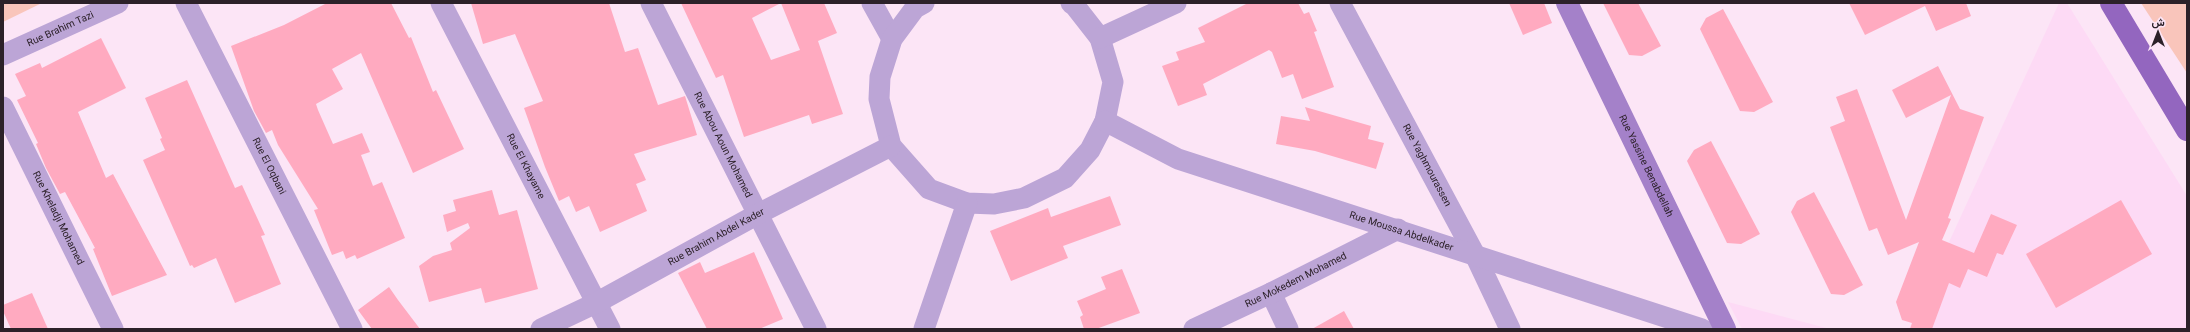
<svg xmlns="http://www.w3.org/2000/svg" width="2190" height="332" font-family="Georgia,Vazirmatn,serif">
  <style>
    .built { fill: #fddaf5 }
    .green { fill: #f9c5bb }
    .building { fill: #ffaac0 }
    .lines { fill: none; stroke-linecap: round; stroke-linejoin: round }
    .street { stroke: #bca5d6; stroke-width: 21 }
    .secondary { stroke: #a481c9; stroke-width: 22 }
    .primary { stroke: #9366bf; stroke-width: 22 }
    .labels { text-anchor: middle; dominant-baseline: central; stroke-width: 3; stroke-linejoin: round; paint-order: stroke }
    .street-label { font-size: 10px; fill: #2c2129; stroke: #fce5f6 }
  </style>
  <rect width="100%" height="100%" fill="#fce5f6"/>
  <g class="built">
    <polygon points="2059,3 2067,3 2187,196 2187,329 1909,329"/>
    <polygon points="1728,302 1830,329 1742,329"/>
  </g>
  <g class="green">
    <polygon points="3,3 42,3 3,22"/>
    <polygon points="2141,3 2187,3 2187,73"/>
  </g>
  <g class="building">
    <polygon points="327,3 391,3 409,38 411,37 433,92 436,90 464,149 413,173 361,53 332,69 343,89 316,104 318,110 333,144 362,133 370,152 361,155 373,186 382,182 405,238 357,259 355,255 346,259 343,251 332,255 314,210 318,209 278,145 272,130 266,133 254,111 231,46 284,25"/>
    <polygon points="471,3 609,3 625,52 638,48 658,105 685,96 697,135 634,154 646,180 636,184 647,211 600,232 589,206 576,212 569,196 559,201 545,167 524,108 543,101 515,34 483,44"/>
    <polygon points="681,3 781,3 752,18 771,60 800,50 781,3 824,3 837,33 818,41 843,114 812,124 809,115 744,137 723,75 716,78"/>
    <polygon points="1248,3 1298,3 1304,14 1309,12 1317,31 1314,32 1334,87 1302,99 1293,74 1282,78 1272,52 1269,50 1203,84 1207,95 1178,106 1162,66 1179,60 1176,52 1205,42 1198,28"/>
    <polygon points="1509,3 1544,3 1552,23 1523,35"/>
    <polygon points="1603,3 1638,3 1661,46 1642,56 1629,55"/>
    <polygon points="1849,3 1966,3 1971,16 1936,31 1925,6 1865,35"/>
    <polygon points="1723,9 1773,102 1754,112 1740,111 1700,29 1706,18"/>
    <polygon points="101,38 126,88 78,112 106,178 113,174 167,275 112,296 93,249 95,248 65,192 60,194 46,168 36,144 38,143 17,100 26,96 15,74 40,63 42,68"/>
    <polygon points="1938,66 1960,109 1984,117 1948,218 1951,219 1942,240 1974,253 1991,214 2017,225 2003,255 1997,253 1987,277 1968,269 1960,288 1949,283 1932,329 1910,329 1912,323 1902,320 1896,302 1919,242 1888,255 1877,228 1869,231 1830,127 1845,121 1836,97 1857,89 1906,220 1951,95 1906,118 1892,90"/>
    <polygon points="187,80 235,188 242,185 265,235 261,236 281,284 235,303 216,258 194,268 192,265 190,266 143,160 165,150 160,139 162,138 145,98"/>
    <polygon points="1305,107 1371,126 1368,139 1384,143 1376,169 1315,151 1276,144 1281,116 1310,121"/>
    <polygon points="1711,141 1760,234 1741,244 1727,243 1687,161 1694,150"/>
    <polygon points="492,190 499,215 517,210 538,289 485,303 481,288 429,302 419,266 433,256 452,250 450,243 470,228 468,223 447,232 443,215 456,211 453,200"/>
    <polygon points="1814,192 1863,285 1844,295 1831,294 1791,212 1797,201"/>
    <polygon points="1110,196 1121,225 1063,246 1068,258 1011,281 990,231 1048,208 1051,217"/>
    <polygon points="2121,200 2152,254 2056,308 2026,254"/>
    <polygon points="754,252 783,319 759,329 707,329 678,273 700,262 705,273"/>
    <polygon points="1122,269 1140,313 1096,329 1084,329 1080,317 1083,315 1077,301 1106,289 1101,277"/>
    <polygon points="389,287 398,300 420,329 372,329 358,310"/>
    <polygon points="32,293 48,329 11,329 3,311 3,305"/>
    <polygon points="1344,311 1354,329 1312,329"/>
  </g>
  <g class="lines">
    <g class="street">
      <path id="s1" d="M186 3 352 329"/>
      <path id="s2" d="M441 3 610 329"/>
      <path id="s3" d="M651 3 816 329"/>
      <polyline points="872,3 892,39"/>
      <polyline points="924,3 915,8 892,39 880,77 879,99 891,146 929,189 967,203 994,204 1024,198 1065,178 1090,150 1105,121 1113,82 1100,38 1075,6 1071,3"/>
      <path id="s4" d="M1340 3 1475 255 1510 329"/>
      <polyline points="1100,38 1176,3"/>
      <path id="s5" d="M3 55 118 3"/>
      <path id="s6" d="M3 107 113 329"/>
      <path id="s7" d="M1105 121 1178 159 1702 329"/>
      <polyline points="1271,293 1288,329"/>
      <path id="s8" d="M541 329 596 303 758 214 891 146"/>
      <polyline points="924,329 967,203"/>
      <path id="s9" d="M1194 329 1271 293 1398 229"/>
    </g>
    <path class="secondary" id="s10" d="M1567 3 1725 329"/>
    <polyline class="primary" points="2111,3 2187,130"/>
  </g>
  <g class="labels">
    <g class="street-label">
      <text stroke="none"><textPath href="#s5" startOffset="63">Rue Brahim Tazi</textPath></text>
      <text stroke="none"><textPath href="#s3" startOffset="159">Rue Abou Aoun Mohamed</textPath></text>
      <text stroke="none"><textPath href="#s4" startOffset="184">Rue Yaghmourassen</textPath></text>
      <text stroke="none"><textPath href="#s1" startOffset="183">Rue El Oqbani</textPath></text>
      <text stroke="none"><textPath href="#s2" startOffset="184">Rue El Khayame</textPath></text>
      <text stroke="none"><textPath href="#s10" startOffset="181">Rue Yassine Benabdellah</textPath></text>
      <text stroke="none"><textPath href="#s6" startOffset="124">Rue Kheladji Mohamed</textPath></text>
      <text stroke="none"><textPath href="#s7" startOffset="317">Rue Moussa Abdelkader</textPath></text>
      <text stroke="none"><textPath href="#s8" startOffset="198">Rue Brahim Abdel Kader</textPath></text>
      <text stroke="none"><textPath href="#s9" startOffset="113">Rue Mokedem Mohamed</textPath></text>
    </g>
  </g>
  <rect width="2190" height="332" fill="none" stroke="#2c2129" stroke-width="8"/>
  <g transform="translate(2158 32)" stroke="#fce5f6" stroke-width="3" paint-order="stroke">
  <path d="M0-3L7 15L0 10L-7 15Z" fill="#2c2129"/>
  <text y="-6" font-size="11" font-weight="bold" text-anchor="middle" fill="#2c2129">ش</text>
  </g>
</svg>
